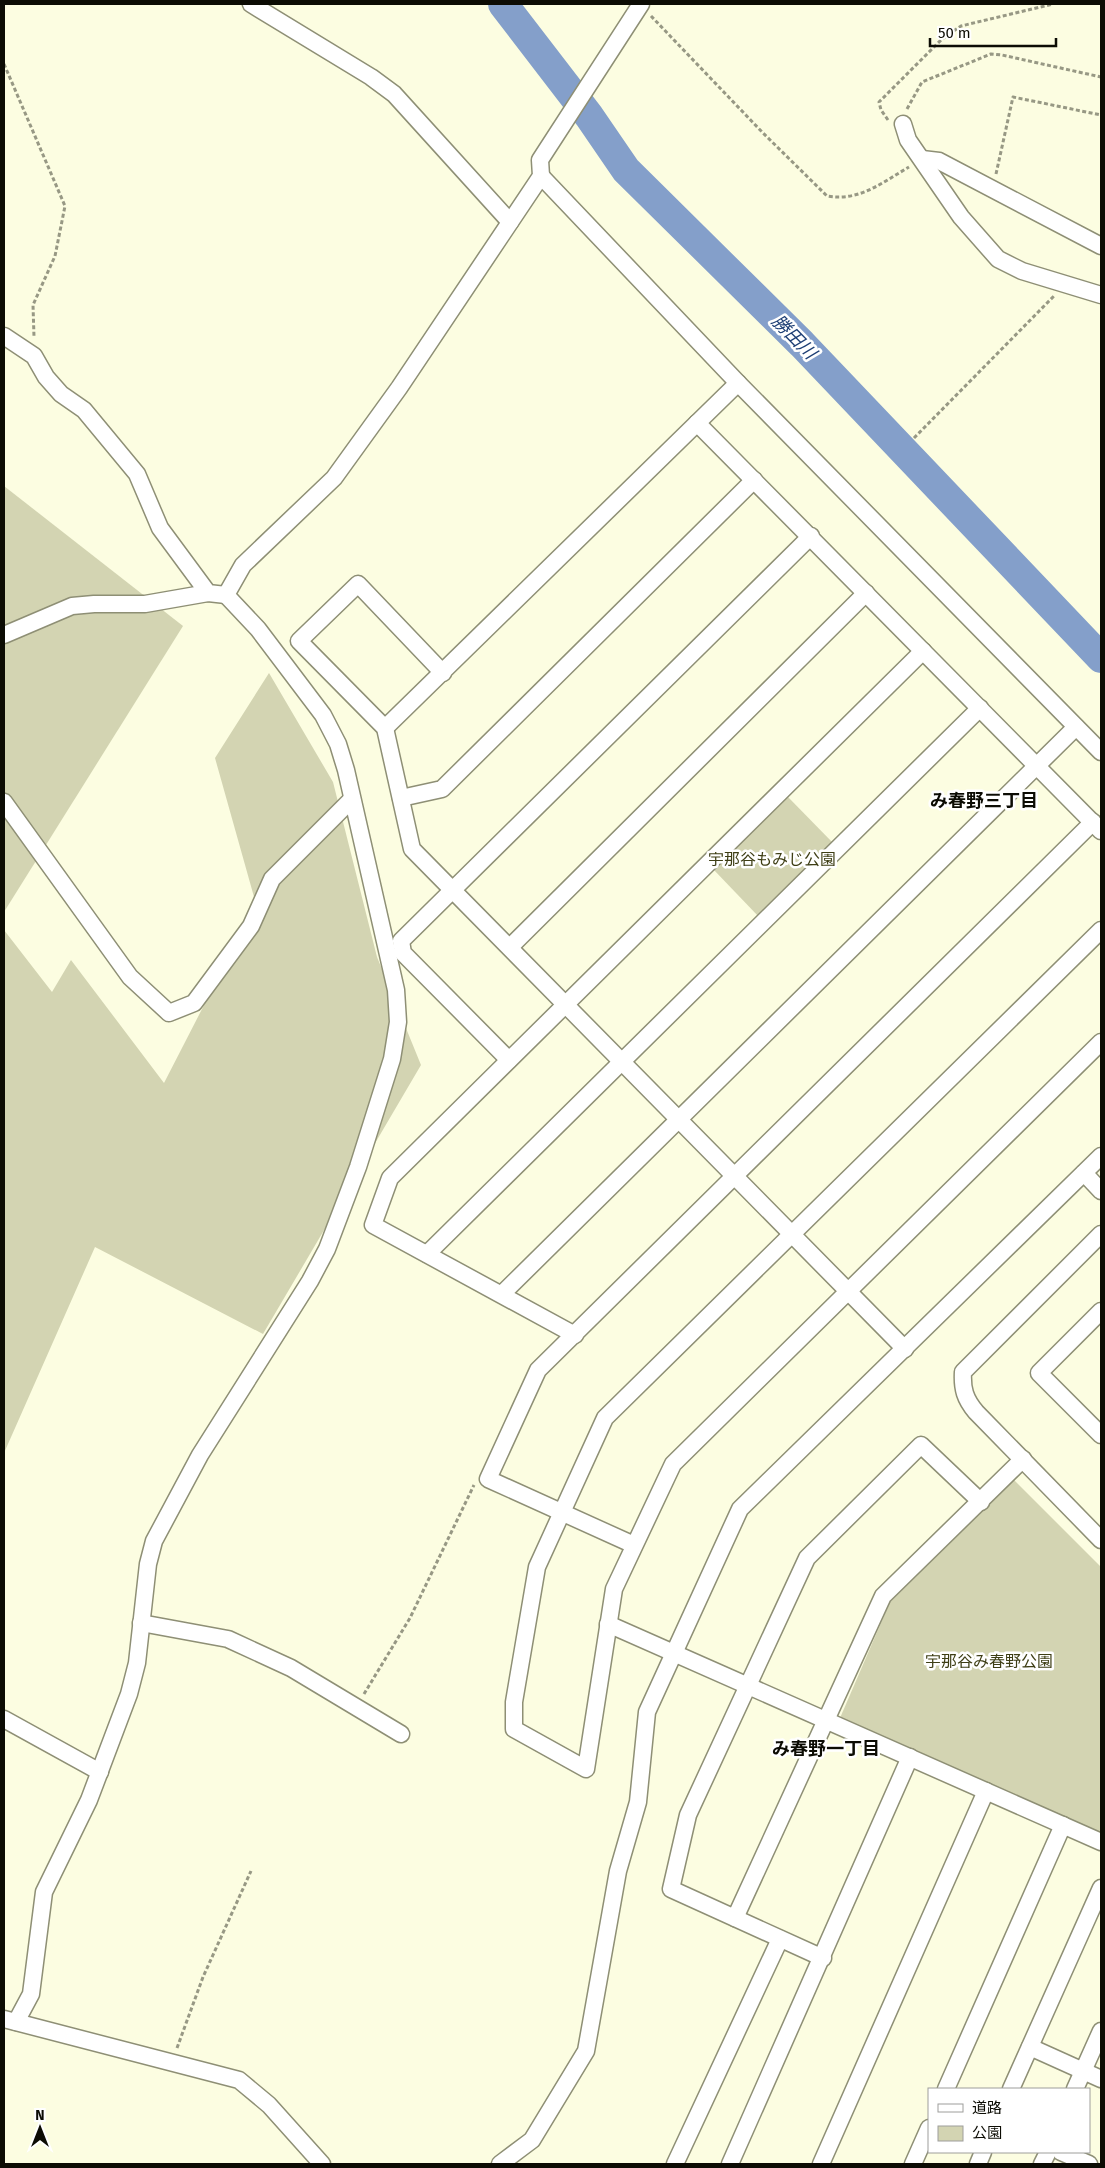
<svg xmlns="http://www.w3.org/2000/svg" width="1105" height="2168" font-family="'Fira Sans','Noto Sans JP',sans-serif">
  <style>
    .green { fill: #d3d4b2 }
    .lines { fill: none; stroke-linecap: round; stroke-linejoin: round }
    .river { stroke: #849fca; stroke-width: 30 }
    .minor-casing { stroke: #8e8f75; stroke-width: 19 }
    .path { stroke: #979884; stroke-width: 3; stroke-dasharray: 4 2.5; stroke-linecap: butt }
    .minor { stroke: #fff; stroke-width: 16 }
    .labels { text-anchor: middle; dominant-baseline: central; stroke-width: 5; stroke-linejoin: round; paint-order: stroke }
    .park-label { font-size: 16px; fill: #3e3e15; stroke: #fff }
    .water-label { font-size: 18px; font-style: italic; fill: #1d3e74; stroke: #fff }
    .neighbourhood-label { font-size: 18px; font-weight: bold; fill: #0c0c04; stroke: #fff }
  </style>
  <rect width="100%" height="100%" fill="#fcfde1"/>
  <g class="green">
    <polygon points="4,486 183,626 4,912"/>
    <polygon points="269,673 333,782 377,957 421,1065 263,1334 95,1247 4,1453 4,930 52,992 71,960 164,1083 256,904 215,758"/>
    <polygon points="788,797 834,844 759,917 713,869"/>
    <polygon points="1014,1480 1101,1567 1101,1835 840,1718 890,1602"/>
  </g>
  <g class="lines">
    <polyline class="river" points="503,4 589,116 626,170 802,344 1101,658"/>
    <defs>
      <g id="minor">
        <polyline points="251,4 371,77 394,94 510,222"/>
        <polyline points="903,124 908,140 961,217 998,259 1022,271 1101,295"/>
        <polyline points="922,159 939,161 1101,246"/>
        <polyline points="541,176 738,383 1101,752"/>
        <polyline points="4,336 34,356 46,377 61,394 84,410 137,474 160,528 208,593 226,595"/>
        <polyline points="697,423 1101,831"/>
        <polyline points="4,635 72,606 94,604 145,604 208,593"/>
        <polyline points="443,673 358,584 299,641 385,728 412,849 905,1349"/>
        <polyline points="385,728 738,383"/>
        <polyline points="401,798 442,789 754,480"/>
        <polyline points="4,802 130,977 169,1013 194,1003 251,926 272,879 352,799"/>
        <polyline points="1101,930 605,1418 537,1567 514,1702 514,1729 586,1769 614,1589 673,1464 1101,1042"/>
        <polyline points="510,947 866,593"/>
        <polyline points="509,1060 403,953 401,941 811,536"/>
        <polyline points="1084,1173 1101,1191"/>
        <path d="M1101 1234 963 1372C962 1389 965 1399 976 1412L1101 1540"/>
        <polyline points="427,1254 980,708"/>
        <polyline points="502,1294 1076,727"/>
        <polyline points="1101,1311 1039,1373 1101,1435"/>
        <polyline points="575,1335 373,1225 390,1178 923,651"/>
        <polyline points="634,1545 488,1479 538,1370 1093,822"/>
        <polyline points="141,1623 228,1639 291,1668 401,1734"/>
        <polyline points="608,1624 1101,1842"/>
        <polyline points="4,1719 100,1772"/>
        <polyline points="735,1918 883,1596 1023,1459"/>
        <polyline points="823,1958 671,1889 688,1815 807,1558 921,1445 981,1502"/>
        <polyline points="4,2019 239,2080 269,2105 322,2164"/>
        <polyline points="16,2022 31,1994 44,1892 89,1800 129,1694 137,1663 148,1564 154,1541 200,1455 310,1281 327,1249 358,1167 392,1059 398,1022 396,990 346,770 338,744 323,715 258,629 226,595 243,565 334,478 399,388 541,176 540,160 641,4"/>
        <polyline points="1030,2047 1101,2079"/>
        <polyline points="946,2089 1063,1825"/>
        <polyline points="1011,2089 1101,1888"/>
        <polyline points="1075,2089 1101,2031"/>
        <polyline points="1061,2152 1089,2164"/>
        <polyline points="500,2164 532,2140 586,2051 618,1871 638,1802 647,1712 740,1509 1101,1156"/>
        <polyline points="675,2164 780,1939"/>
        <polyline points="730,2164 910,1757"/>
        <polyline points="821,2164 986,1791"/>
        <polyline points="913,2164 929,2128"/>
        <polyline points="978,2164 983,2152"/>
        <polyline points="1042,2164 1048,2152"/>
      </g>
    </defs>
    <use href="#minor" class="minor-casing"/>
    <g class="path">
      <path d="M651 16 763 133 827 196C859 202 883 182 909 167"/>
      <polyline points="4,64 65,206 55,256 33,305 34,337"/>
      <polyline points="907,109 922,82 991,54 1002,55 1101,77"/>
      <polyline points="888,120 881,110 879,102 942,39 961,26 1053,4"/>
      <polyline points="996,174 1013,97 1101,115"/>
      <polyline points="914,438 1054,296"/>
      <polyline points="364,1694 410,1618 474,1485"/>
      <polyline points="177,2048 203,1977 251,1871"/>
    </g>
    <use href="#minor" class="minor"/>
  </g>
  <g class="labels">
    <g class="park-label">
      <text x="772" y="859">宇那谷もみじ公園</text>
      <text x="989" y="1661">宇那谷み春野公園</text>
    </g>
    <g class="water-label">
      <text transform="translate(794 337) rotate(45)">勝田川</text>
    </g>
    <g class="neighbourhood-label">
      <text x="984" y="801">み春野三丁目</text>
      <text x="826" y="1749">み春野一丁目</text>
    </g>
  </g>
  <rect width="1105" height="2168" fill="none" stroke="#0c0c04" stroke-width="10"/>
  <rect x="928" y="2088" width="162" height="65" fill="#ffffff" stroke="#9e9e9b"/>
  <rect x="938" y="2104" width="25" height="8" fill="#ffffff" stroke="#9e9e9b"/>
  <text x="972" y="2113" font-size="15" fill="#0c0c04">道路</text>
  <rect x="938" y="2126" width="25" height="15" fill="#d3d4b2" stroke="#9e9e9b"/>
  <text x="972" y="2138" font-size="15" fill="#0c0c04">公園</text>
  <g transform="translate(40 2128)" stroke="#ffffff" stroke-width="4" paint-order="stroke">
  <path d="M0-4L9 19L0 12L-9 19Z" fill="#0c0c04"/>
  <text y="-8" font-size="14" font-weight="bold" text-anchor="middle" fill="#0c0c04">N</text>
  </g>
  <path d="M930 38v8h126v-8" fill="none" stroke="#0c0c04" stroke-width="2.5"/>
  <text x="938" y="38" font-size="15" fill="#0c0c04" stroke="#ffffff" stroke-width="4" paint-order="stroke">50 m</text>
</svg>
